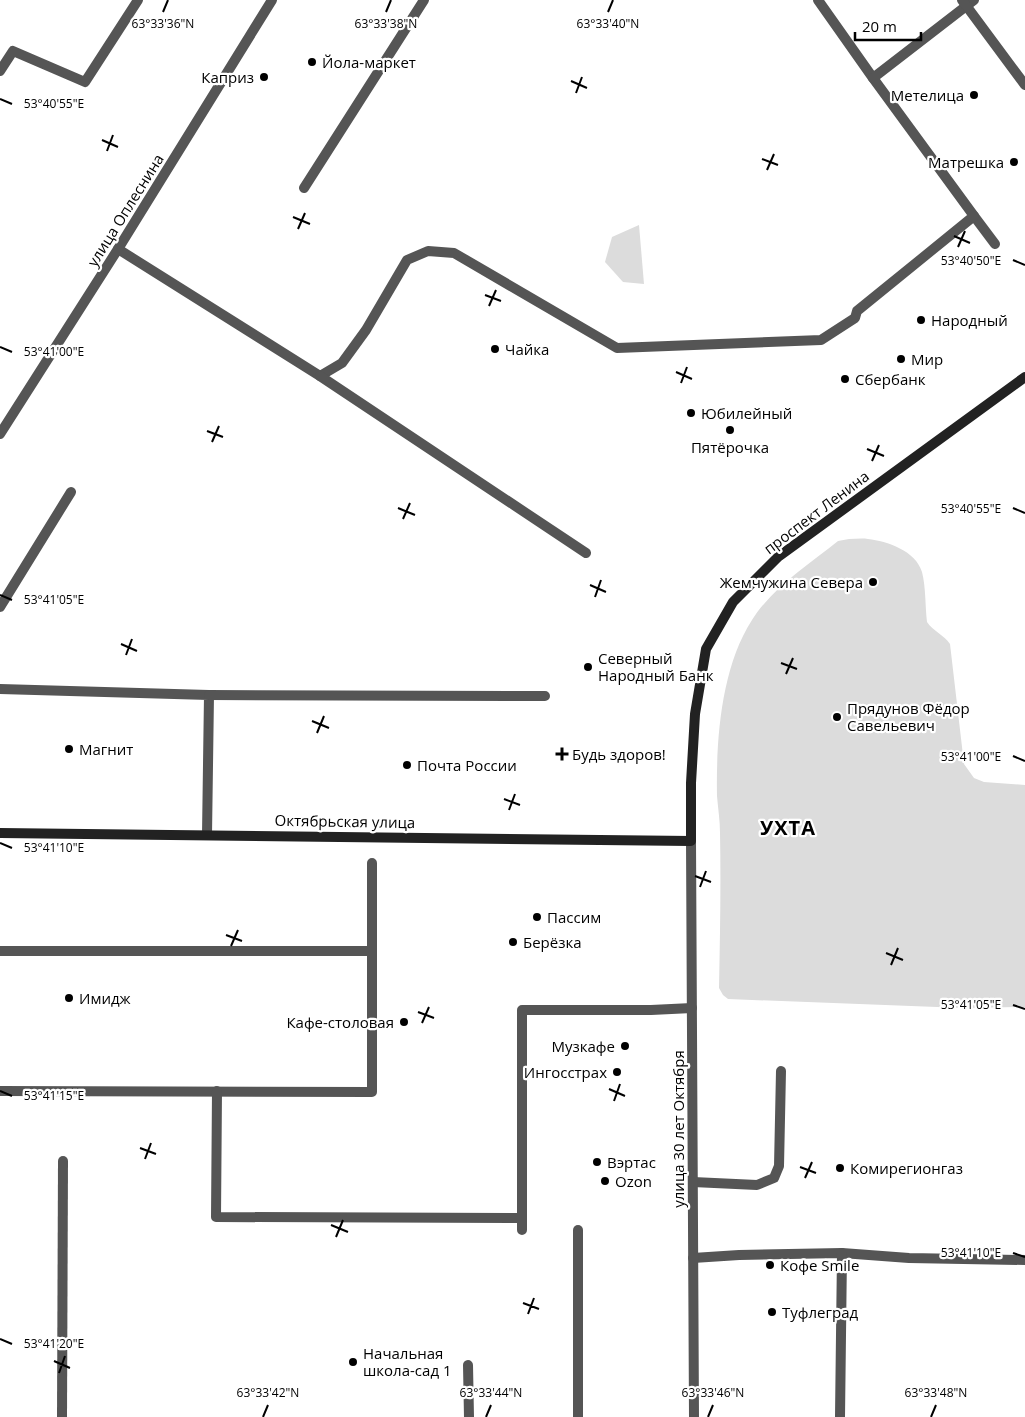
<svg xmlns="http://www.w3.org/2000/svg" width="1025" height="1417" font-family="'Open Sans',sans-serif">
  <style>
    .green { fill: #dcdcdc }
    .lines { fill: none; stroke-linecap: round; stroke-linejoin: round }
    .service { stroke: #555; stroke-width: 10 }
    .minor { stroke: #555; stroke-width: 10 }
    .tertiary { stroke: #555; stroke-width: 10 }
    .secondary { stroke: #222; stroke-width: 10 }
    .ticks { fill: none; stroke: #000; stroke-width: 2 }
    .poi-dot { fill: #000; stroke: #fff; stroke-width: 2 }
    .labels { text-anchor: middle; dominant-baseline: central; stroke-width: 4.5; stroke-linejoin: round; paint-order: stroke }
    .poi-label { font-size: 15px; fill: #000; stroke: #fff; text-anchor: start }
    .street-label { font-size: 15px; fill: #000; stroke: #fff }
    .district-label { font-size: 20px; font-weight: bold; letter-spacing: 1px; fill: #000; stroke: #fff }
    .ticks-label { font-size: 12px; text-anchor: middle; fill: #000; stroke: #fff; stroke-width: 4.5; stroke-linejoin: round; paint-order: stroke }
  </style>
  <rect width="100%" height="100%" fill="#fff"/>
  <g class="green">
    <polygon points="639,225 644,284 623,282 605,262 612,237"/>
    <path d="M849 539C855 539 862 538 868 539 887 541 916 551 922 572 926 588 925 606 927 622 933 631 944 635 950 644L964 764 974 778 984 782 1025 785V1007L963 1008 728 999 723 995 719 988C720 937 721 885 720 833 720 821 718 808 717 796 716 740 721 668 752 620 773 587 808 565 838 541Z"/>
  </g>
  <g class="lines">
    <g class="service">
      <polyline points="818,0 873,78"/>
      <polyline points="0,71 13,51 85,82 138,0"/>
      <polyline points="304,188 424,0"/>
      <polyline points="974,216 995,244"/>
      <polyline points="118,249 320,376 342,363 366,330 407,260 428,251 454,253 617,348 821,340 855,318 857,311 974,216 873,78 974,0"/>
      <polyline points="320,376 586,553"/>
      <polyline points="0,607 71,492"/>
      <polyline points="0,689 209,695 207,835"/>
      <polyline points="209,695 545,696"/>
      <polyline points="0,951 372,951"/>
      <polyline points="0,1091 372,1092 372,863"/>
      <polyline points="217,1091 216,1217 521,1218"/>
      <polyline points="693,1182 757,1185 774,1178 779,1166 781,1071"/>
      <polyline points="522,1230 522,1010 651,1010 692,1008"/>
      <polyline points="693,1258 739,1255 842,1253 909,1258 1025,1260"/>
      <polyline points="468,1365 469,1417"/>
      <polyline points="62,1417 63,1161"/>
      <polyline points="578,1417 578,1230"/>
      <polyline points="840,1417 842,1253"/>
    </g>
    <polyline class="minor" points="962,0 1025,85"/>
    <g class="tertiary">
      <polyline points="0,434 118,249 272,0"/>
      <polyline points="691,841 694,1417"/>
    </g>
    <polyline class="secondary" points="0,833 691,841 691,783 695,714 706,649 733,602 778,557 1025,377"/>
  </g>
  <path class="ticks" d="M163 12 168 0M386 12 391 0M608 12 613 0M571 81 587 88M576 93 582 77M0 99 12 104M102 140 118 147M107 151 113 135M762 159 778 165M767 170 774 154M293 217 310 224M298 229 305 213M954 236 970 243M958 247 965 231M1013 260 1025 265M485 295 501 301M489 306 496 290M0 347 12 352M676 372 692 379M681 383 687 367M207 431 223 437M212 442 219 426M867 449 884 456M872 461 879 445M398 508 415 515M1013 508 1025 513M403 519 410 503M590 585 606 592M0 595 12 600M595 597 601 580M121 644 137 651M126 655 132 639M781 663 797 669M786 674 793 658M312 721 329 728M317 733 324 716M1013 756 1025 761M504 799 520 805M509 810 515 794M0 843 12 848M695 876 711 882M700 887 706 871M226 935 242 941M231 946 238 930M886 953 903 960M891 965 898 948M1013 1005 1025 1009M418 1012 434 1018M422 1023 429 1007M609 1089 625 1096M0 1091 12 1096M614 1101 620 1084M140 1148 156 1154M145 1159 151 1143M800 1167 816 1173M805 1178 812 1162M331 1225 348 1232M336 1237 343 1220M1013 1253 1025 1257M523 1303 539 1309M528 1314 534 1298M0 1339 12 1344M54 1361 70 1368M59 1373 65 1356M263 1417 268 1405M486 1417 491 1405M708 1417 713 1405M931 1417 936 1405"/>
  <g class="poi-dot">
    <circle cx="312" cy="62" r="5"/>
    <circle cx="264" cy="77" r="5"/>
    <circle cx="974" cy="95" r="5"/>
    <circle cx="1014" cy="162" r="5"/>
    <circle cx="921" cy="320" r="5"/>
    <circle cx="495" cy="349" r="5"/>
    <circle cx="901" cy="359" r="5"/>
    <circle cx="845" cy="379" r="5"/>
    <circle cx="691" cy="413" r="5"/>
    <circle cx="730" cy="430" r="5"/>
    <circle cx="873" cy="582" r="5"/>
    <circle cx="588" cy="667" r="5"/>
    <circle cx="837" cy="717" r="5"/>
    <circle cx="69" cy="749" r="5"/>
    <path d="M559.5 746.5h5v5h5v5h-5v5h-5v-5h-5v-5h5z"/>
    <circle cx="407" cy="765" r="5"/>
    <circle cx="537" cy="917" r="5"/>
    <circle cx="513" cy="942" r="5"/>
    <circle cx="69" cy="998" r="5"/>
    <circle cx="404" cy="1022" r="5"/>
    <circle cx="625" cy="1046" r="5"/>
    <circle cx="617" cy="1072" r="5"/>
    <circle cx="597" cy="1162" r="5"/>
    <circle cx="840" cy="1168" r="5"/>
    <circle cx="605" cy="1181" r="5"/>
    <circle cx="770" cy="1265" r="5"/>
    <circle cx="772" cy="1312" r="5"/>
    <circle cx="353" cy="1362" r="5"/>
  </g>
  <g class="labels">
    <g class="poi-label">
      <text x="322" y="62">Йола-маркет</text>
      <text x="254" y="77" text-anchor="end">Каприз</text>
      <text x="964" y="95" text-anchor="end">Метелица</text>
      <text x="1004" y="162" text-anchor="end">Матрешка</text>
      <text x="931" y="320">Народный</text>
      <text x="505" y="349">Чайка</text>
      <text x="911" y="359">Мир</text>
      <text x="855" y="379">Сбербанк</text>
      <text x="701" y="413">Юбилейный</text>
      <text x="730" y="447" text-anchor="middle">Пятёрочка</text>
      <text x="863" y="582" text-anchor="end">Жемчужина Севера</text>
      <text x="598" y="658">Северный<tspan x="598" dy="17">Народный Банк</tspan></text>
      <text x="847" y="708">Прядунов Фёдор<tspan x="847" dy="17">Савельевич</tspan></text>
      <text x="79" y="749">Магнит</text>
      <text x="572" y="754">Будь здоров!</text>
      <text x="417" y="765">Почта России</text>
      <text x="547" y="917">Пассим</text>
      <text x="523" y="942">Берёзка</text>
      <text x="79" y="998">Имидж</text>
      <text x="394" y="1022" text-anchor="end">Кафе-столовая</text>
      <text x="615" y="1046" text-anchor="end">Музкафе</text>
      <text x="607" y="1072" text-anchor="end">Ингосстрах</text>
      <text x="607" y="1162">Вэртас</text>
      <text x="850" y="1168">Комирегионгаз</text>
      <text x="615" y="1181">Ozon</text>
      <text x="780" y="1265">Кофе Smile</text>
      <text x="782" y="1312">Туфлеград</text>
      <text x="363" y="1353">Начальная<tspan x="363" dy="17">школа-сад 1</tspan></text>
    </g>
    <g class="street-label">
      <text transform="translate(125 210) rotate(-58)">улица Оплеснина</text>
      <text transform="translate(816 512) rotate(-37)">проспект Ленина</text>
      <text transform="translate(345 821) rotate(1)">Октябрьская улица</text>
      <text transform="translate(678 1129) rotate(-90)">улица 30 лет Октября</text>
    </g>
    <g class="district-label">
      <text x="788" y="827">УХТА</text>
    </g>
  </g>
  <g class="ticks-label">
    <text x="608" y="28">63°33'40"N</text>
    <text x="163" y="28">63°33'36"N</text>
    <text x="386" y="28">63°33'38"N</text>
    <text x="54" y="108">53°40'55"E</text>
    <text x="971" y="265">53°40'50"E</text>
    <text x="54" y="356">53°41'00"E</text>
    <text x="971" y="513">53°40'55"E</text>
    <text x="54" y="604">53°41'05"E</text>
    <text x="971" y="761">53°41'00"E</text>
    <text x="54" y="852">53°41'10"E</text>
    <text x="971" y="1009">53°41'05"E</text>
    <text x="54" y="1100">53°41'15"E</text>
    <text x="971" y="1257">53°41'10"E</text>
    <text x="54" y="1348">53°41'20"E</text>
    <text x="268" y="1397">63°33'42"N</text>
    <text x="491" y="1397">63°33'44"N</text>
    <text x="713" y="1397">63°33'46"N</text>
    <text x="936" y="1397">63°33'48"N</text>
  </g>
  <path d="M855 32v8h66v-8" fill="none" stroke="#000000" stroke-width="2.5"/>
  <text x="862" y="32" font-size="15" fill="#000000" stroke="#ffffff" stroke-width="4" paint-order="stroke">20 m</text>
</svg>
